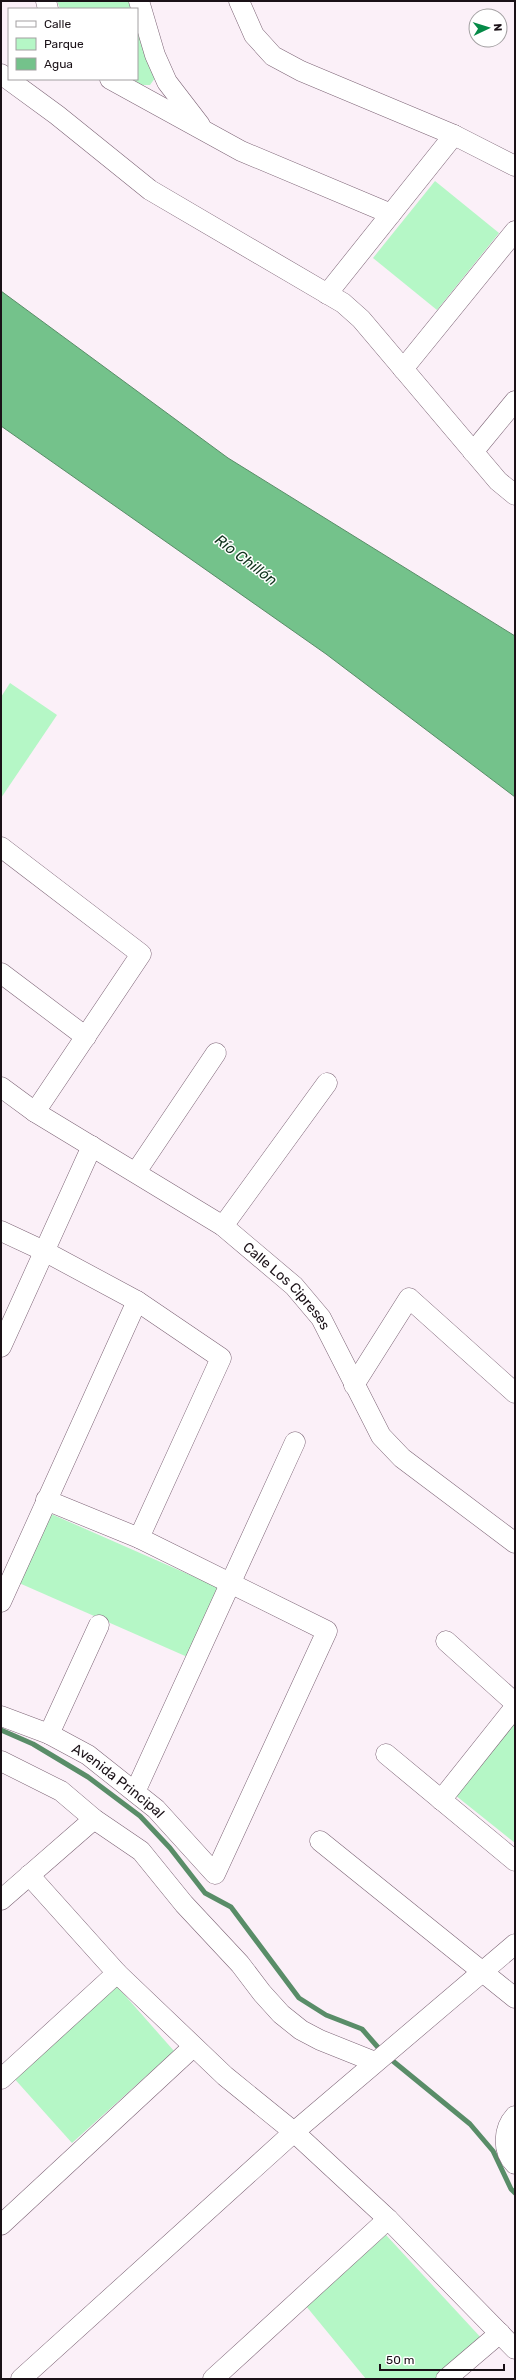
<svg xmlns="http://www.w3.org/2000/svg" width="516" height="2380" font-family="Rubik,sans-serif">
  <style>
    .green { fill: #b5f7c6 }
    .water { fill: #74c28b; stroke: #598d68 }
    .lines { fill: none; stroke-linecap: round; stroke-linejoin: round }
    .stream { stroke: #598d68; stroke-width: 5 }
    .minor-casing { stroke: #7d6476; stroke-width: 21 }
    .minor { stroke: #fff; stroke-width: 20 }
    .labels { text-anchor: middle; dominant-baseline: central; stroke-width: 3; stroke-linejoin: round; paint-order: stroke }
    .street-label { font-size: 14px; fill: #1a1117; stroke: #fff }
    .water-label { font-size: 15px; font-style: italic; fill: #11331d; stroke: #fff }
  </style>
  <rect width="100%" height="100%" fill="#fbf0f8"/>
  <g class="green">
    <polygon points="57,1 131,1 133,9 60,9"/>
    <polygon points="137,23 155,78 150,85 142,85 132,79 137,79"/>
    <polygon points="435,181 499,233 437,310 373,258"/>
    <polygon points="10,683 57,715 1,798 1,697"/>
    <polygon points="49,1513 222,1589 192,1659 19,1583"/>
    <polygon points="515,1719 515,1843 455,1795"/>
    <polygon points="114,1983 174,2051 72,2143 12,2076"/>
    <polygon points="386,2235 484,2341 438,2379 366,2379 306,2306"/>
  </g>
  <polygon class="water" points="1,291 228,458 515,636 515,797 326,654 1,426"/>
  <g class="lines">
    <g class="stream">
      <polyline points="1,1730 33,1744 88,1777 140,1816 170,1848 205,1893 231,1907 299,1998 326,2015 362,2029 382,2052"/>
      <polyline points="388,2057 470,2124 493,2151 511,2189 515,2193"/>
    </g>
    <defs>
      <g id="minor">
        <polyline points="46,1 48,9"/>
        <polyline points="139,1 155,55 167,82 200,125"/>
        <polyline points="239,1 254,35 273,56 301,71 454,135 515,166"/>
        <polyline points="1,74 57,115 150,190 343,303 361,319 498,481 515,495"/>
        <polyline points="110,79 241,151 391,214"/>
        <polyline points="327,294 454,135"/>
        <polyline points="403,369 515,231"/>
        <polyline points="473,452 515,401"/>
        <polyline points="1,847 141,954 35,1112"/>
        <polyline points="1,973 86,1037"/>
        <path id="s1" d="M1 1087 35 1112 223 1226 294 1286 321 1318 381 1436 402 1458 515 1543"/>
        <polyline points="136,1172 216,1053"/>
        <polyline points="223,1226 327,1083"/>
        <polyline points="1,1231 44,1251 137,1301 221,1358 139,1538"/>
        <polyline points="1,1347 92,1146"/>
        <polyline points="354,1385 409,1298 515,1393"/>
        <polyline points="1,1602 137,1301"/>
        <polyline points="446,1641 515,1703"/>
        <path id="s2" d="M1 1716 49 1734 88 1755 156 1809 215 1874 327 1631 139 1538 46 1500"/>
        <polyline points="49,1734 99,1625"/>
        <polyline points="386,1754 515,1861"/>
        <polyline points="1,1761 61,1791 94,1819 141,1851 184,1904 240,1964 262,1993 281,2014 301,2030 320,2040 375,2062"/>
        <polyline points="135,1792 295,1442"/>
        <polyline points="441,1800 515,1707"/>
        <polyline points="320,1841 515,1998"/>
        <polyline points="29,1875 117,1973 225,2076 294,2132 388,2219 515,2349"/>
        <polyline points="1,1900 94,1819"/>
        <polyline points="1,2079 117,1973"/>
        <path d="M515 2116C503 2129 502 2151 515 2164"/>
        <polyline points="1,2225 193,2047"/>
        <polyline points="21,2379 294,2132 515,1944"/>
        <polyline points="213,2379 388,2219"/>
        <polyline points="446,2379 500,2333"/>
      </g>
    </defs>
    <use href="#minor" class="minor-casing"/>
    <use href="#minor" class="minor"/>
  </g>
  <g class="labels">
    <g class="street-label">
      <text stroke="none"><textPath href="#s1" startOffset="350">Calle Los Cipreses</textPath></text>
      <text stroke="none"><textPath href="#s2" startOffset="135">Avenida Principal</textPath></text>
    </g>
    <g class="water-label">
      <text transform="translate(246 560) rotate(37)">Río Chillón</text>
    </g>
  </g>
  <rect width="516" height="2380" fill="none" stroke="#1a1117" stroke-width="4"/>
  <rect x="8" y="8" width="130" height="72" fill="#ffffff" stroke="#a3a0a2"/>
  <rect x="16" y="21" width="20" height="6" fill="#ffffff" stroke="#a3a0a2"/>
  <text x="44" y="28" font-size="12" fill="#1a1117">Calle</text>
  <rect x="16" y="38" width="20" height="12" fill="#b5f7c6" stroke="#a3a0a2"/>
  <text x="44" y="48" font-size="12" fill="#1a1117">Parque</text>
  <rect x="16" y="58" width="20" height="12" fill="#74c28b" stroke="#a3a0a2"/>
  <text x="44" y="68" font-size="12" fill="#1a1117">Agua</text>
  <g transform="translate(488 28) rotate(86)"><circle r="19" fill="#ffffff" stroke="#a3a0a2"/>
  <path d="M0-3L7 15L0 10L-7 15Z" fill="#058a47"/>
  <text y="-6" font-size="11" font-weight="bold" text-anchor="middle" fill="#1a1117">N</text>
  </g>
  <path d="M380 2364v6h124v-6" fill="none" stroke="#1a1117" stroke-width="2"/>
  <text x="386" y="2364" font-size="12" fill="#1a1117" stroke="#ffffff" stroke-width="3" paint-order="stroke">50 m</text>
</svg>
